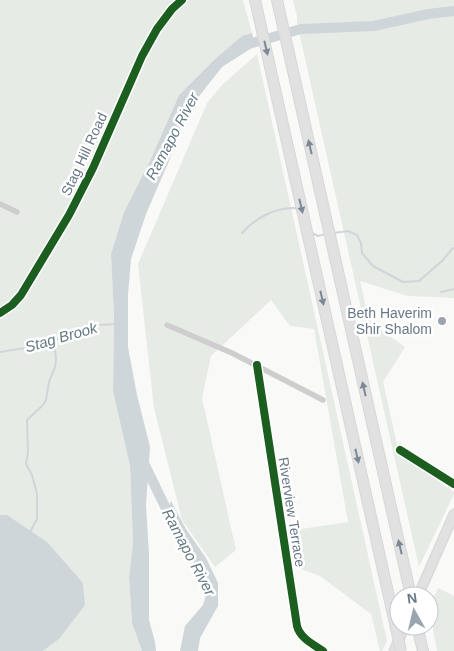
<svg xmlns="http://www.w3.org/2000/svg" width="454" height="651" font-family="Helvetica,sans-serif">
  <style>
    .green { fill: #e7ebe5 }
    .water { fill: #cfd6d9 }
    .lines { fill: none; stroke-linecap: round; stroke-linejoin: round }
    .stream { stroke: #cfd6d9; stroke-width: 2 }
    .river { stroke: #cfd6d9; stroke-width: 10 }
    .primary-casing { stroke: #d6d6d7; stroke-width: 11 }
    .motorway-casing { stroke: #d6d7d8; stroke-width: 12 }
    .minor { stroke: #cececf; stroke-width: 5.5 }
    .tertiary { stroke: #cececf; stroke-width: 7 }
    .primary { stroke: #e1e1e2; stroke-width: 9 }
    .motorway { stroke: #e1e1e2; stroke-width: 10 }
    .motorway-bridge-casing { stroke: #d6d7d8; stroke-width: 12; stroke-linecap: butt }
    .motorway-bridge { stroke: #e1e1e2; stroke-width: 10 }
    .cycleway-casing { stroke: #fff; stroke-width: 11 }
    .cycleway { stroke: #1b5e20; stroke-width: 8 }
    .oneway { fill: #7b8896 }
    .poi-dot { fill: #9ba5af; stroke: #fff; stroke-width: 2 }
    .labels { text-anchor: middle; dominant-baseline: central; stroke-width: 5; stroke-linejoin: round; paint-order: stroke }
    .street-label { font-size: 14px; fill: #697888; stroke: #fff }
    .poi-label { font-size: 14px; fill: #697888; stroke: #fff; text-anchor: end }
    .water-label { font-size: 15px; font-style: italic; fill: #647983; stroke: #fff }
  </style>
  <rect width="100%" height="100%" fill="#f9f9f8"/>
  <g class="green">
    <polygon points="0,0 243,0 252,33 242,36 216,58 179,95 150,161 124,212 111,254 114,318 113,391 130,466 133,543 129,577 132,623 142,651 43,651 59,639 84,593 83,583 7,515 0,515"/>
    <polygon points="293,0 454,0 454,298 408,296 360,281 369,321 405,347 383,382 399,453 454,492 454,494 419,567 297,23 297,16"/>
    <polygon points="257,54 387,641 382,651 380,651 371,614 320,576 287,564 281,532 348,522 314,329 290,326 271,300 211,356 202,398 236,550 215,567 182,520 154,408 138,264 207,103 223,84"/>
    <polygon points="438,588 454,596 454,651 437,651 429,608"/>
  </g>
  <g class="water">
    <polygon points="252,33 255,46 222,67 186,113 169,161 146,214 131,259 128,295 128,347 137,395 150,447 146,505 149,554 149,620 155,642 156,651 142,651 132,623 129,577 133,543 130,466 113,391 114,318 111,254 124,212 150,161 179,95 216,58 242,36"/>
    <polygon points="171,501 186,529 206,558 218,583 218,606 200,638 198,651 180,651 185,626 203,605 207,591 200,574 165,515"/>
    <polygon points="0,515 7,515 47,542 83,583 85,605 59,639 43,651 0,651"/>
  </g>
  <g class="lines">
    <g class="stream">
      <path d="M242 233C255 218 276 207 296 208L299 215"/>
      <polyline points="312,233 318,236 326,234"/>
      <polyline points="333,233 348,231 357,235 361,243 362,253 373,266 403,282 419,281 442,261 452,249 454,248"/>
      <polyline points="441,292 454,289"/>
      <polyline points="0,352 37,346 98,325 116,324"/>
      <polyline points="30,532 37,519 37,494 32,475 26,464 28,452 27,420 43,405 46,400 49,382 55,367 56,359 54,341"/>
    </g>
    <g class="river">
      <polyline points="242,47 245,45 301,29 374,26 428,14 454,11"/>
      <polyline points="142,459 172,521"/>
    </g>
    <defs>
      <g id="primary">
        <polyline points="418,596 454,514"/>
        <polyline points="394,651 405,626"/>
      </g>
      <g id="motorway">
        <polyline points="255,0 396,628"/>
        <polyline points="277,0 411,596"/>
        <polyline points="417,626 423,651"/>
      </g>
    </defs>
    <use href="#primary" class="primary-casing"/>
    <use href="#motorway" class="motorway-casing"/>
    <g class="minor">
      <polyline points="0,204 17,212"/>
      <polyline points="167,325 232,353 323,400"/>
      <path d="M257 365 297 626C300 638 313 644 323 651"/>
      <polyline points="400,450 454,484"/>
    </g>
    <polyline class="tertiary" points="0,313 12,305 21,295 69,215 93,168 142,56 157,29 172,9 182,0"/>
    <use href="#primary" class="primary"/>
    <use href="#motorway" class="motorway"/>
    <defs>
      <polyline id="motorway-bridge" points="396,628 401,651"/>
    </defs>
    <use href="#motorway-bridge" class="motorway-bridge-casing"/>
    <use href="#motorway-bridge" class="motorway-bridge"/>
    <defs>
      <g id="cycleway">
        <polyline points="0,313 12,305 21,295 69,215 93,168 142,56 157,29 172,9 182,0"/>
        <path d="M257 365 297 626C300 638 313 644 323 651"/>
        <polyline points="400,450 454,484"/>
      </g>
    </defs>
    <use href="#cycleway" class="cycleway-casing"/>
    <use href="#cycleway" class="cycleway"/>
  </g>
  <defs><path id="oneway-solid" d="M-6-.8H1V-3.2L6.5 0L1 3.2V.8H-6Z" transform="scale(1.25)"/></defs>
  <g class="oneway">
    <use href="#oneway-solid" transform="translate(266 48) rotate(77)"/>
    <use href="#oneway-solid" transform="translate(310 147) rotate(-103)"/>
    <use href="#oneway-solid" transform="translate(301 206) rotate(77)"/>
    <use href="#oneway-solid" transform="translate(322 298) rotate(77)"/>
    <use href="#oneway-solid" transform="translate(364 389) rotate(-103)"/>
    <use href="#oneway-solid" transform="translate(357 456) rotate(77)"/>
    <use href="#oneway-solid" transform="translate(400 547) rotate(-103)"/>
  </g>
  <circle class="poi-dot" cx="442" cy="321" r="5"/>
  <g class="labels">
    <g class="street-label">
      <text transform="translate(84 154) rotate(-65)">Stag Hill Road</text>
      <text transform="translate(292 512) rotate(81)">Riverview Terrace</text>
    </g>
    <g class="poi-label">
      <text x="432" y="313">Beth Haverim<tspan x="432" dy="16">Shir Shalom</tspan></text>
    </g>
    <g class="water-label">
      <text transform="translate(172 136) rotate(-62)">Ramapo River</text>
      <text transform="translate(61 337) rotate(-16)">Stag Brook</text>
      <text transform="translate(189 552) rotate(62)">Ramapo River</text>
    </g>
  </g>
  <g transform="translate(414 611) rotate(352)"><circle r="24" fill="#ffffff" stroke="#c3c9cf"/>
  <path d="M0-4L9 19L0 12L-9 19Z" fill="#9ba5af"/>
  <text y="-8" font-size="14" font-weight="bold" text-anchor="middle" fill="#697888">N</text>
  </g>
</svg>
